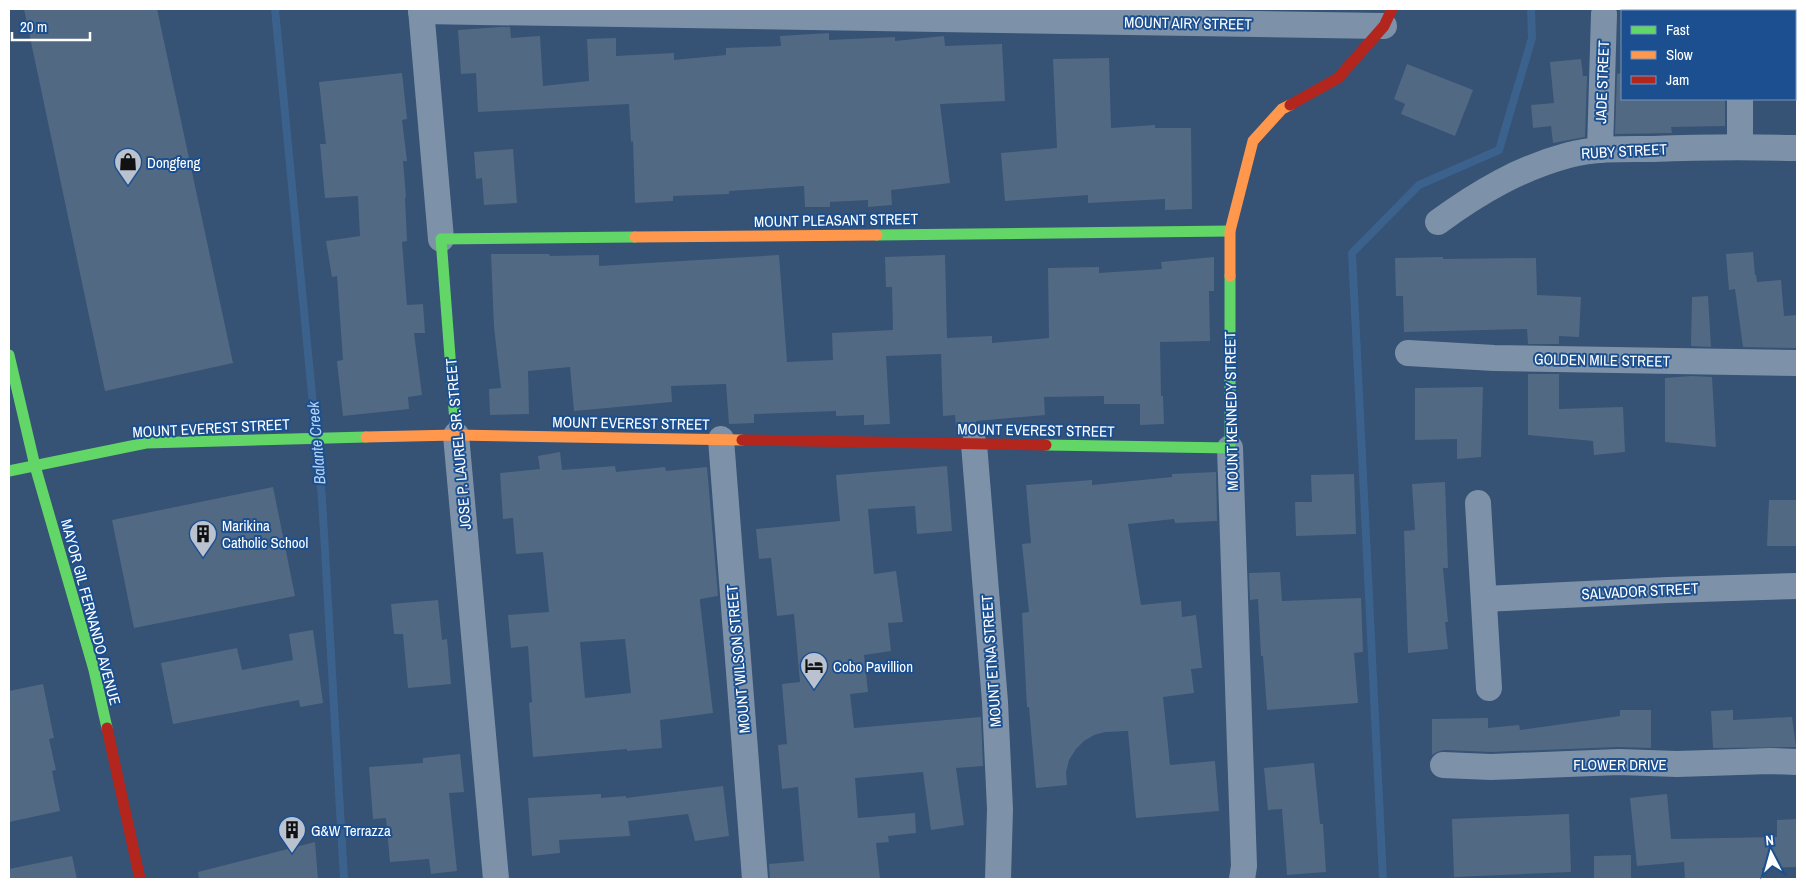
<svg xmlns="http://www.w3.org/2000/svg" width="1806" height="888" font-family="'Archivo Narrow',sans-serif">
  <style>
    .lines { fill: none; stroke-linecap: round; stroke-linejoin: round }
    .stream { stroke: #3b618d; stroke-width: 8 }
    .building { fill: #526984; fill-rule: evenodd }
    .street { stroke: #7d92a8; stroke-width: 26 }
    .fast { stroke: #63d668; stroke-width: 11 }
    .slow { stroke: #ff974d; stroke-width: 11 }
    .jam { stroke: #b3261e; stroke-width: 11 }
    .labels { text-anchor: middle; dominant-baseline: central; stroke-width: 4; stroke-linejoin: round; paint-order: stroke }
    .street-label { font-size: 15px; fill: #fff; stroke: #1b4f8f }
    .poi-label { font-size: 15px; fill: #fff; stroke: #1b4f8f; text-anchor: start }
    .water-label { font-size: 16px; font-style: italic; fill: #b5d3f5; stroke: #1b4f8f }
  </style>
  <rect width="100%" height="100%" fill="#365274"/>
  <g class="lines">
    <g class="stream">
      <polyline points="275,9 322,499 344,879"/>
      <polyline points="1383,879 1352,253 1419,185 1499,150 1532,38 1531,9"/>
    </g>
  </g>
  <g class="building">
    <polygon points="24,9 157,9 233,363 105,391"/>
    <polygon points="500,27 510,27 511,38 540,36 543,86 589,81 587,39 616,38 616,56 674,53 674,60 726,55 726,48 781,46 780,36 829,33 829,40 895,37 895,41 944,36 945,46 1002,44 1005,101 940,104 950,183 891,190 892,205 868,207 868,200 830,202 830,207 805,207 804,186 729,191 729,194 673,196 673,201 635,203 633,141 631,142 629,104 478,112 476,73 461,74 458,30"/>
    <polygon points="1109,58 1111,128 1155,125 1155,128 1191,128 1192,209 1165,210 1165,199 1088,203 1088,195 1005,201 1001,153 1057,148 1053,59"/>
    <polygon points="1581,59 1583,76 1587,76 1585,137 1553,143 1551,126 1533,128 1531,105 1554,103 1550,62"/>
    <polygon points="1407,64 1473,90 1455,136 1401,114 1405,104 1394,99"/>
    <polygon points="402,73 407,119 402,120 407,161 403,161 406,197 405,198 407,241 402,242 407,305 423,304 425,333 414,333 422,395 408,397 409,409 343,416 337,361 343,360 337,276 332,277 326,241 360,236 358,196 325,198 320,144 326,144 319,82"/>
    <polygon points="1622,73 1622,99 1725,99 1725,126 1671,127 1672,133 1615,134 1617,74"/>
    <polygon points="513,149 517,203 484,205 482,178 476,179 474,152"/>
    <polygon points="1753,252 1755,275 1756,275 1757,282 1781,280 1784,316 1797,315 1797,348 1743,347 1735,289 1729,290 1726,254"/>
    <polygon points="491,254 549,254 550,256 599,255 599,266 779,255 787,362 833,360 832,333 893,330 892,287 886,287 885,257 945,255 947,338 992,336 992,343 1049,338 1048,268 1099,267 1099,273 1162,269 1161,262 1214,257 1214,291 1209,291 1210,341 1160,342 1161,396 1163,396 1164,424 1140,425 1140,404 1104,404 1104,396 1044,397 1045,415 976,421 976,426 956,426 955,415 943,416 941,354 886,356 890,424 864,425 864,415 836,416 836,411 754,414 754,423 729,424 726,384 671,386 672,402 574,411 570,367 528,371 529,414 490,415 489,389 501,388 494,327"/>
    <polygon points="1443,257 1443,259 1536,258 1537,295 1581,297 1579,337 1559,336 1559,344 1528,344 1527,329 1404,332 1403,296 1396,296 1395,258"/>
    <polygon points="1708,296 1711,347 1691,346 1692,297"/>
    <polygon points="1528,374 1559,374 1559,409 1623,407 1625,452 1594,455 1593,441 1528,435"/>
    <polygon points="1691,376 1712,377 1716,447 1665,442 1665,378"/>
    <polygon points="1483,387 1481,457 1457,459 1457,439 1415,440 1415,388"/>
    <path d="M560 452 562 470 615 466 616 472 665 467 666 471 707 467 718 596 700 599V602L713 713 660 720 662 748 627 751V749L533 757 529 703 532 702 528 646 511 648 508 615 549 612 543 552 516 554 513 518 503 519 500 473 540 469 538 456ZM625 639 631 693 585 698 580 642Z"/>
    <polygon points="947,466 952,531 917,534 915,506 868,509 874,574 896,571 903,622 888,623 891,651 864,655 868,692 850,694 854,728 981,717 983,766 956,768 964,825 931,830 923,772 855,778 858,818 915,813 916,833 888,836 889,842 876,843 880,879 770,879 769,864 804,861 798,787 782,789 778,745 787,744 782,684 800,682 794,614 777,616 771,558 759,559 756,529 840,521 836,475"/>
    <polygon points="1216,472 1217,521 1175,523 1174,519 1128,524 1141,605 1181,601 1182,617 1196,615 1202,668 1191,669 1194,693 1163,697 1170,765 1215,761 1219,811 1136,818 1128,731 1105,732 1094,735 1084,741 1076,749 1069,760 1066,772 1067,785 1036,788 1029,707 1027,707 1022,613 1029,612 1022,544 1031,543 1026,485 1092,480 1092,485 1172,477 1172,474"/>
    <polygon points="1354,474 1356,534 1296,536 1295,502 1312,502 1311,475"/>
    <polygon points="1445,482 1448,568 1443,568 1448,622 1445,622 1448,649 1408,653 1404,531 1415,530 1412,484"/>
    <polygon points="273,487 295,596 134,628 112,520"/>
    <polygon points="1769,500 1797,500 1797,546 1767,546"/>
    <polygon points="1280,572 1282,601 1361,598 1363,652 1354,653 1358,703 1267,710 1263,656 1261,656 1258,599 1250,600 1249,573"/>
    <polygon points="438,600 442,640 447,639 451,684 408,688 403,634 394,634 391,604"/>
    <polygon points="313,630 323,703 300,707 299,700 173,724 161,663 237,648 242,670 293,660 289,634"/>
    <polygon points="43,684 54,738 49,739 56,770 52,771 60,811 9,822 9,691"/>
    <polygon points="1620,710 1651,710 1651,748 1618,747 1491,752 1444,750 1437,752 1432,755 1432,719 1488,718 1488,728 1519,725 1520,730 1620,716"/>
    <polygon points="1733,710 1733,720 1792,717 1796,747 1713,748 1711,711"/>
    <polygon points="460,754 464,792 449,793 457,871 431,874 429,859 390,862 386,818 373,819 369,767 423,763 423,758"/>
    <polygon points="1314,763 1320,824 1323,824 1326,872 1287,875 1282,809 1268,810 1264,768"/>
    <polygon points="723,786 729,836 695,841 688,814 628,821 630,836 559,840 560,853 532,856 528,798 601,794 601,798 626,796 626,798"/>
    <polygon points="1667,794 1671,839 1777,837 1777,820 1797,819 1797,867 1762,868 1763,879 1685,879 1684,862 1637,866 1630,798"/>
    <polygon points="1569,814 1571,872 1454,877 1452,819"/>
    <polygon points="315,842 318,879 199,879 198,872"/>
    <polygon points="1631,855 1631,879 1594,879 1594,856"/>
    <polygon points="72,856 77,879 9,879 9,869"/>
  </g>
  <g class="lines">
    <g class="street">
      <polyline points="421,9 441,239"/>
      <polyline points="421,11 1384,26"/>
      <polyline points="1741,11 1741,9"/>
      <polyline points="1740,146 1740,99"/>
      <polyline points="1600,150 1604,14"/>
      <path d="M1438 222C1479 192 1520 168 1569 155 1596 148 1625 149 1653 149 1701 147 1749 147 1797 148"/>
      <polyline points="1408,353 1494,358 1797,363"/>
      <polyline points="456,435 496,879"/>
      <polyline points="721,439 755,879"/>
      <polyline points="974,444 995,702 1000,809 998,879"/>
      <polyline points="1230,448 1244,866 1242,879"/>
      <polyline points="1478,503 1489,688"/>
      <polyline points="1484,599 1668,590 1797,586"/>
      <polyline points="1443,765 1491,767 1619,762 1677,764 1770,761 1797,762"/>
    </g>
    <g class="fast">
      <polyline points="877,235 1230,231"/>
      <polyline points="9,355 35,466 94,670 107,728"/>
      <polyline points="456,435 441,239 635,237"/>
      <polyline points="1046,445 1230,448 1230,276"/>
      <polyline points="9,471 146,443 366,437"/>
    </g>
    <g class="slow">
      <polyline points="635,237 877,235"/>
      <polyline points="1230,276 1230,231 1253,141 1282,109 1290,105"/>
      <polyline points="366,437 456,435 742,440"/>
    </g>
    <g class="jam">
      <polyline points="1290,105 1338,78 1384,26 1392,9"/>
      <polyline points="742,440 1046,445"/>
      <polyline points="107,728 140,879"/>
    </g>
  </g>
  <defs>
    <symbol id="shop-pin" viewBox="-11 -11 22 30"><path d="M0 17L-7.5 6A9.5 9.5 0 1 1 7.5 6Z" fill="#b9c2ce" stroke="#1b4f8f"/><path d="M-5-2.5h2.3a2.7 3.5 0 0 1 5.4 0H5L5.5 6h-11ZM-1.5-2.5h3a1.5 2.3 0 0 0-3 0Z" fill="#111"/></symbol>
    <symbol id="building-pin" viewBox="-11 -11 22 30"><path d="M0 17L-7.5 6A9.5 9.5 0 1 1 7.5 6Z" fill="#b9c2ce" stroke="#1b4f8f"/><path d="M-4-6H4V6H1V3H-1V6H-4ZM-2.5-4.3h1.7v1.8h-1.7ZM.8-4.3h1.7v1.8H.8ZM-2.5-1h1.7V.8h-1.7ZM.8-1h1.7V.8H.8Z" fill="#111"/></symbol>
    <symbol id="hotel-pin" viewBox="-11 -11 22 30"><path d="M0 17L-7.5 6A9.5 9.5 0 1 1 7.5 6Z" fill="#b9c2ce" stroke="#1b4f8f"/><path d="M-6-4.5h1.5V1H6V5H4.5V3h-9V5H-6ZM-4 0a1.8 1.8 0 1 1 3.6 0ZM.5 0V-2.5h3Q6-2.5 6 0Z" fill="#111"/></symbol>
  </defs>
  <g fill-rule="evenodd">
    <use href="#shop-pin" x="112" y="146" width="32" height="43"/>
    <use href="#building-pin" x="187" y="518" width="32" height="43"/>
    <use href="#hotel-pin" x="798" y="650" width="32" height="43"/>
    <use href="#building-pin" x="276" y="814" width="32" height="43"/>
  </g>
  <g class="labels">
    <g class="street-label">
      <text transform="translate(1188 23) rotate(1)">MOUNT AIRY STREET</text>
      <text transform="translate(1602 82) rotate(-88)">JADE STREET</text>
      <text transform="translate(1624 151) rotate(-3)">RUBY STREET</text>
      <text transform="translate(836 220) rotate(-1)">MOUNT PLEASANT STREET</text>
      <text transform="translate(1602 360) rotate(1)">GOLDEN MILE STREET</text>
      <text transform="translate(1231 411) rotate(-91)">MOUNT KENNEDY STREET</text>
      <text transform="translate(631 423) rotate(1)">MOUNT EVEREST STREET</text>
      <text transform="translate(211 428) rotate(-3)">MOUNT EVEREST STREET</text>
      <text transform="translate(1036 430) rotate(1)">MOUNT EVEREST STREET</text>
      <text transform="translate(458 444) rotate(-95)">JOSE P. LAUREL SR. STREET</text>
      <text transform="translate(1640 591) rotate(-3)">SALVADOR STREET</text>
      <text transform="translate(91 612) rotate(75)">MAYOR GIL FERNANDO AVENUE</text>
      <text transform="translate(738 659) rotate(-95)">MOUNT WILSON STREET</text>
      <text transform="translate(991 661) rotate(-94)">MOUNT ETNA STREET</text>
      <text x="1620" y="764">FLOWER DRIVE</text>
    </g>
    <g class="poi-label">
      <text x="147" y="162">Dongfeng</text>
      <text x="222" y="525">Marikina<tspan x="222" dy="17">Catholic School</tspan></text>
      <text x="833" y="666">Cobo Pavillion</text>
      <text x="311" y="830">G&amp;W Terrazza</text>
    </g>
    <g class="water-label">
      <text transform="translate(316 443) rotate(-95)">Balante Creek</text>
    </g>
  </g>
  <rect width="1806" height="888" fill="none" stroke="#ffffff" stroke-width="20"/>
  <rect x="1621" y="10" width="175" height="90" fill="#1b4f8f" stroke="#7695bc"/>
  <rect x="1631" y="26" width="25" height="8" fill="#63d668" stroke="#7695bc"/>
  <text x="1666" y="35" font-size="15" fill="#ffffff">Fast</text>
  <rect x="1631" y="51" width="25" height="8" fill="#ff974d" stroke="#7695bc"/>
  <text x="1666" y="60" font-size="15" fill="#ffffff">Slow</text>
  <rect x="1631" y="76" width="25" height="8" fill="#b3261e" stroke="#7695bc"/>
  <text x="1666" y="85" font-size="15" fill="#ffffff">Jam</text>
  <g transform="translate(1771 853) rotate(354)" stroke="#1b4f8f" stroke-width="4" paint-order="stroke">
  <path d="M0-4L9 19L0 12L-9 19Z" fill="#ffffff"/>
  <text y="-8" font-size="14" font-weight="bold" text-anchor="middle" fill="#ffffff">N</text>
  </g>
  <path d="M12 32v8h78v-8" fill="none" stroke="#ffffff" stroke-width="2.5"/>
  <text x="20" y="32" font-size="15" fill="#ffffff" stroke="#1b4f8f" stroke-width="4" paint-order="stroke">20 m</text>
</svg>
